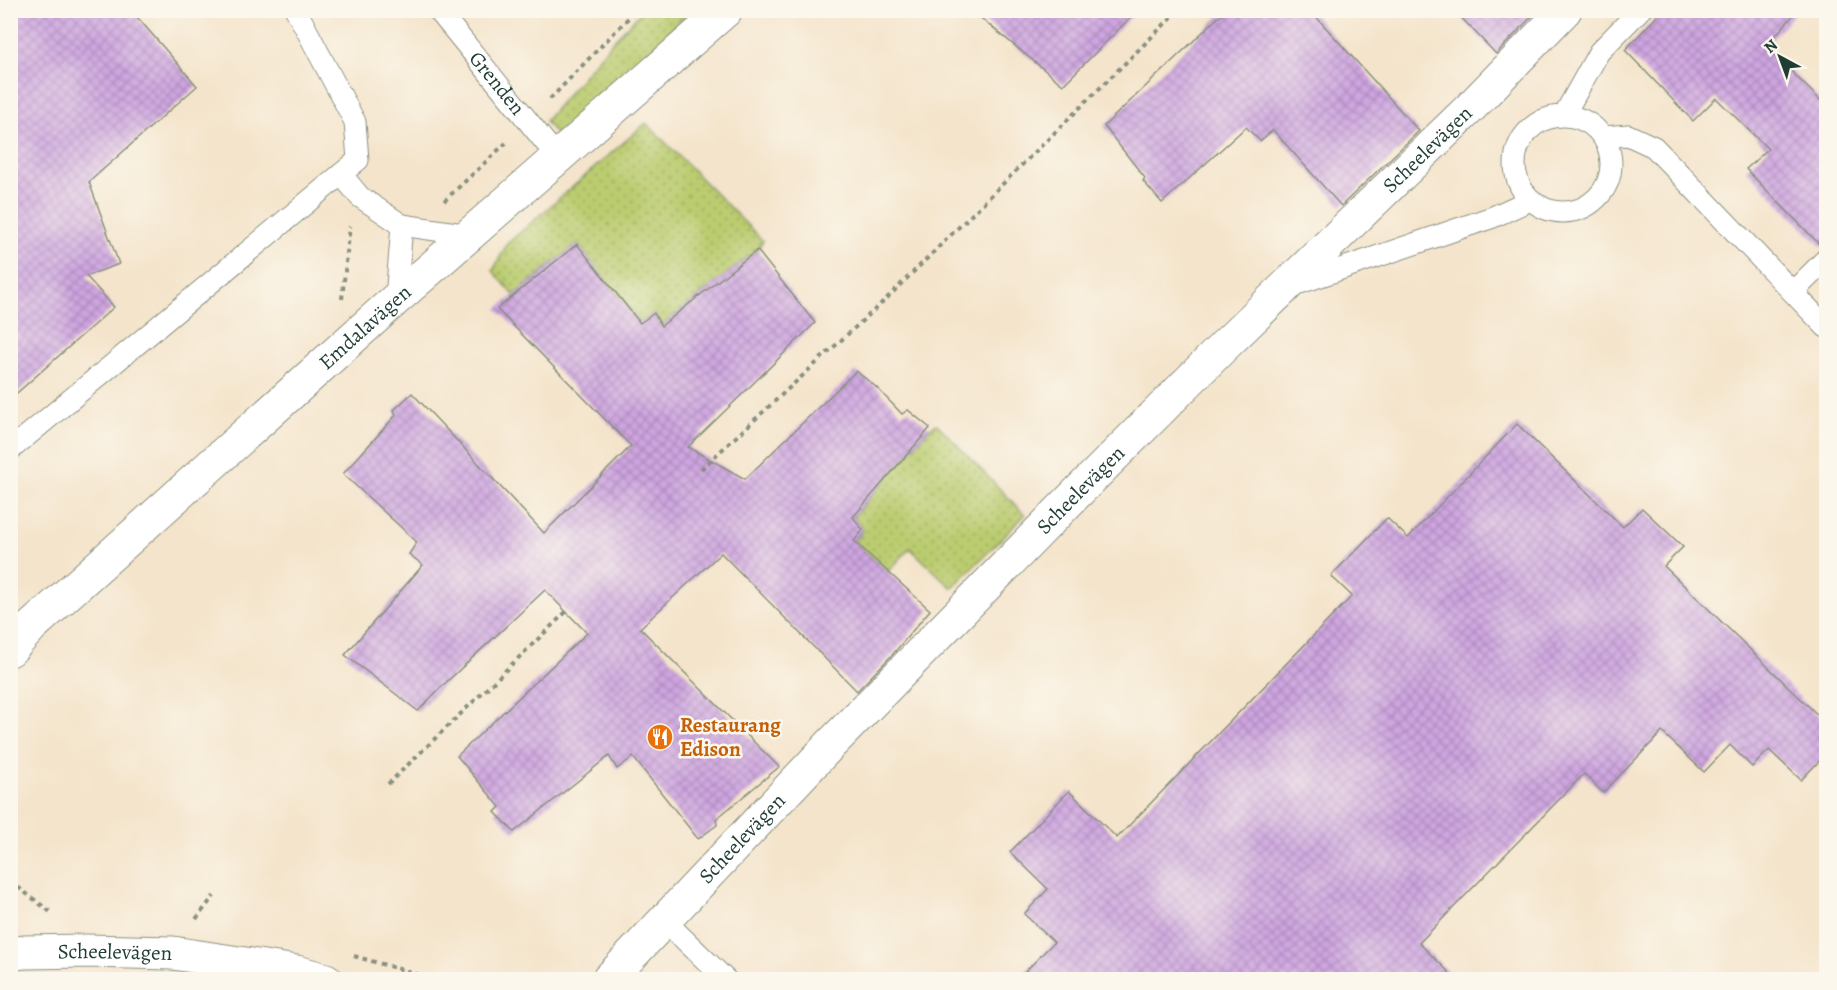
<svg xmlns="http://www.w3.org/2000/svg" width="1837" height="990" font-family="Alegreya,serif">
  <style>
    .grass { fill: url(#grass-dots); stroke: #6d8452; stroke-width: 1.5 }
    .building { fill: url(#building-cross-hatch) }
    .lines { fill: none; stroke-linecap: round; stroke-linejoin: round }
    .lane-casing { stroke: #8a9080; stroke-width: 23 }
    .street-casing { stroke: #8a9080; stroke-width: 35 }
    .secondary-casing { stroke: #8a9080; stroke-width: 35 }
    .path { stroke: #8a9080; stroke-width: 4; stroke-dasharray: 4.5 4.5; stroke-linecap: butt }
    .lane { stroke: #fff; stroke-width: 21 }
    .street { stroke: #fff; stroke-width: 33 }
    .secondary { stroke: #fff; stroke-width: 33 }
    .labels { text-anchor: middle; dominant-baseline: central; stroke-width: 5; stroke-linejoin: round; paint-order: stroke }
    .street-label { font-size: 21px; fill: #1f3d34; stroke: #fbf7ec }
    .food-label { font-size: 21px; font-weight: bold; fill: #c56008; stroke: #fbf7ec; text-anchor: start }
  </style>
  <defs>
    <pattern id="grass-dots" width="8" height="8" patternUnits="userSpaceOnUse" patternTransform="scale(1.5)"><rect width="8" height="8" fill="#bbcc6f"/><path d="M2 2h.1M6 6h.1" fill="none" stroke="#97a75c" stroke-width="1.8" stroke-linecap="round"/></pattern>
    <pattern id="building-cross-hatch" width="8" height="8" patternUnits="userSpaceOnUse" patternTransform="scale(1.5)"><rect width="8" height="8" fill="#cfa5e1"/><path d="M0 0l8 8M0 8l8-8" fill="none" stroke="#a788b7"/></pattern>
  </defs>
  <rect width="100%" height="100%" fill="#fbf7ec"/>
  <filter id="ink" filterUnits="userSpaceOnUse"><feTurbulence type="fractalNoise" baseFrequency=".0167" numOctaves="2"/><feDisplacementMap in="SourceGraphic" scale="12" xChannelSelector="R" yChannelSelector="G"/><feConvolveMatrix kernelMatrix="1 2 1 2 8 2 1 2 1" color-interpolation-filters="sRGB"/></filter>
  <filter id="wash" filterUnits="userSpaceOnUse"><feTurbulence type="fractalNoise" baseFrequency=".008" numOctaves="4" result="noise"/><feDisplacementMap in="SourceGraphic" scale="24" xChannelSelector="R" yChannelSelector="G"/><feGaussianBlur stdDeviation="1.35" result="paint"/><feColorMatrix in="noise" values="0 0 0 0 0 0 0 0 0 0 0 0 0 0 0 0 0 1.4 0 .05"/><feComposite in="paint" operator="in"/></filter>
  <g filter="url(#wash)">
    <rect width="100%" height="100%" fill="#f4e4cb"/>
    <g class="grass">
      <polygon points="642,11 689,11 640,61 558,137 545,121 613,41"/>
      <polygon points="646,123 763,241 757,250 661,326 654,313 640,323 577,244 514,295 493,271 507,244"/>
      <polygon points="937,424 1025,515 952,588 910,548 888,572 854,541 863,530 853,517 930,428"/>
    </g>
    <g id="blocks">
      <g class="building">
        <polygon points="10,10 131,10 197,86 89,182 119,264 86,276 114,307 10,399"/>
        <polygon points="971,10 1138,10 1063,85"/>
        <polygon points="1226,10 1310,10 1419,131 1341,206 1273,130 1260,141 1246,127 1162,203 1143,181 1145,178 1104,126"/>
        <polygon points="1454,10 1538,10 1496,54"/>
        <polygon points="1663,10 1798,10 1766,46 1827,107 1827,247 1822,247 1746,169 1768,149 1716,98 1693,121 1625,50"/>
        <polygon points="577,244 640,323 654,313 661,326 757,250 815,323 688,447 745,479 856,371 876,387 902,414 908,410 930,428 853,517 863,530 854,541 930,610 893,654 857,691 721,553 640,628 779,767 716,819 717,825 698,839 633,757 617,769 609,756 514,832 495,812 500,807 457,756 587,633 545,590 439,689 418,711 345,655 423,565 409,554 417,542 343,474 396,415 394,410 412,393 544,533 631,446 497,309"/>
        <polygon points="1517,424 1623,527 1642,508 1683,547 1664,566 1827,724 1827,753 1801,780 1769,750 1752,767 1730,745 1704,772 1662,732 1603,793 1584,774 1419,943 1457,980 1017,980 1054,942 1024,914 1048,889 1010,852 1069,791 1117,838 1352,596 1331,576 1387,518 1408,538"/>
      </g>
    </g>
  </g>
  <g filter="url(#ink)">
    <use href="#blocks" fill-opacity="0" stroke="#8a9080" stroke-width="1.5"/>
    <g class="lines">
      <defs>
        <g id="lane">
          <path id="s1" d="M438 10 558 158"/>
          <polyline points="1564,115 1599,52 1640,10"/>
          <circle cx="1563" cy="164" r="48"/>
          <polyline points="1604,137 1628,135 1654,147 1826,327"/>
          <polyline points="341,174 360,197 402,225"/>
          <polyline points="1294,285 1493,217 1530,200"/>
          <polyline points="1793,292 1826,259"/>
          <polyline points="396,299 402,225 470,235"/>
          <polyline points="10,450 358,160 355,122 296,10"/>
          <polyline points="664,920 726,980"/>
        </g>
        <g id="street">
          <path id="s2" d="M10 650 32 626 396 299 726 10"/>
          <path id="s3" d="M608 980 831 744 1075 495 1222 348 1471 107 1565 10"/>
        </g>
        <g id="secondary">
          <path id="s4" d="M10 954 24 952 86 951 173 953 297 972 326 980"/>
        </g>
      </defs>
      <use href="#lane" class="lane-casing"/>
      <use href="#street" class="street-casing"/>
      <use href="#secondary" class="secondary-casing"/>
      <g class="path">
        <polyline points="550,99 636,10"/>
        <polyline points="444,201 506,143"/>
        <polyline points="342,299 350,226"/>
        <polyline points="701,469 886,299 1179,10"/>
        <polyline points="388,784 566,612"/>
        <polyline points="10,885 14,884 53,914"/>
        <polyline points="196,919 214,896"/>
        <polyline points="354,956 437,980"/>
      </g>
      <use href="#lane" class="lane"/>
      <use href="#street" class="street"/>
      <use href="#secondary" class="secondary"/>
    </g>
  </g>
  <defs>
    <symbol id="restaurant-disc" viewBox="-11 -11 22 22"><circle r="9.5" fill="#e8710a" stroke="#fbf7ec"/><path d="M-5-6h1v4h1v-4h1v4h1v-4h1v5L-1.5 .5V6h-2V.5L-5-1ZM5-6V6H3V1.5H1.5Q1.5-4 5-6Z" fill="#fff"/></symbol>
  </defs>
  <g fill-rule="evenodd">
    <use href="#restaurant-disc" x="645" y="722" width="30" height="30"/>
  </g>
  <g class="labels">
    <g class="street-label">
      <text stroke="none"><textPath href="#s1" startOffset="94">Grenden</textPath></text>
      <text stroke="none"><textPath href="#s3" startOffset="1167">Scheelevägen</textPath></text>
      <text stroke="none"><textPath href="#s2" startOffset="480">Emdalavägen</textPath></text>
      <text stroke="none"><textPath href="#s3" startOffset="681">Scheelevägen</textPath></text>
      <text stroke="none"><textPath href="#s3" startOffset="195">Scheelevägen</textPath></text>
      <text stroke="none"><textPath href="#s4" startOffset="105">Scheelevägen</textPath></text>
    </g>
    <g class="food-label">
      <text x="680" y="725">Restaurang<tspan x="680" dy="24">Edison</tspan></text>
    </g>
  </g>
  <rect width="1837" height="990" fill="none" stroke="#fbf7ec" stroke-width="36"/>
  <g transform="translate(1780 57) rotate(319)" stroke="#fbf7ec" stroke-width="4.5" paint-order="stroke">
  <path d="M0-4.5L10 22L0 15L-10 22Z" fill="#1f3d34"/>
  <text y="-9" font-size="16" font-weight="bold" text-anchor="middle" fill="#1f3d34">N</text>
  </g>
</svg>
